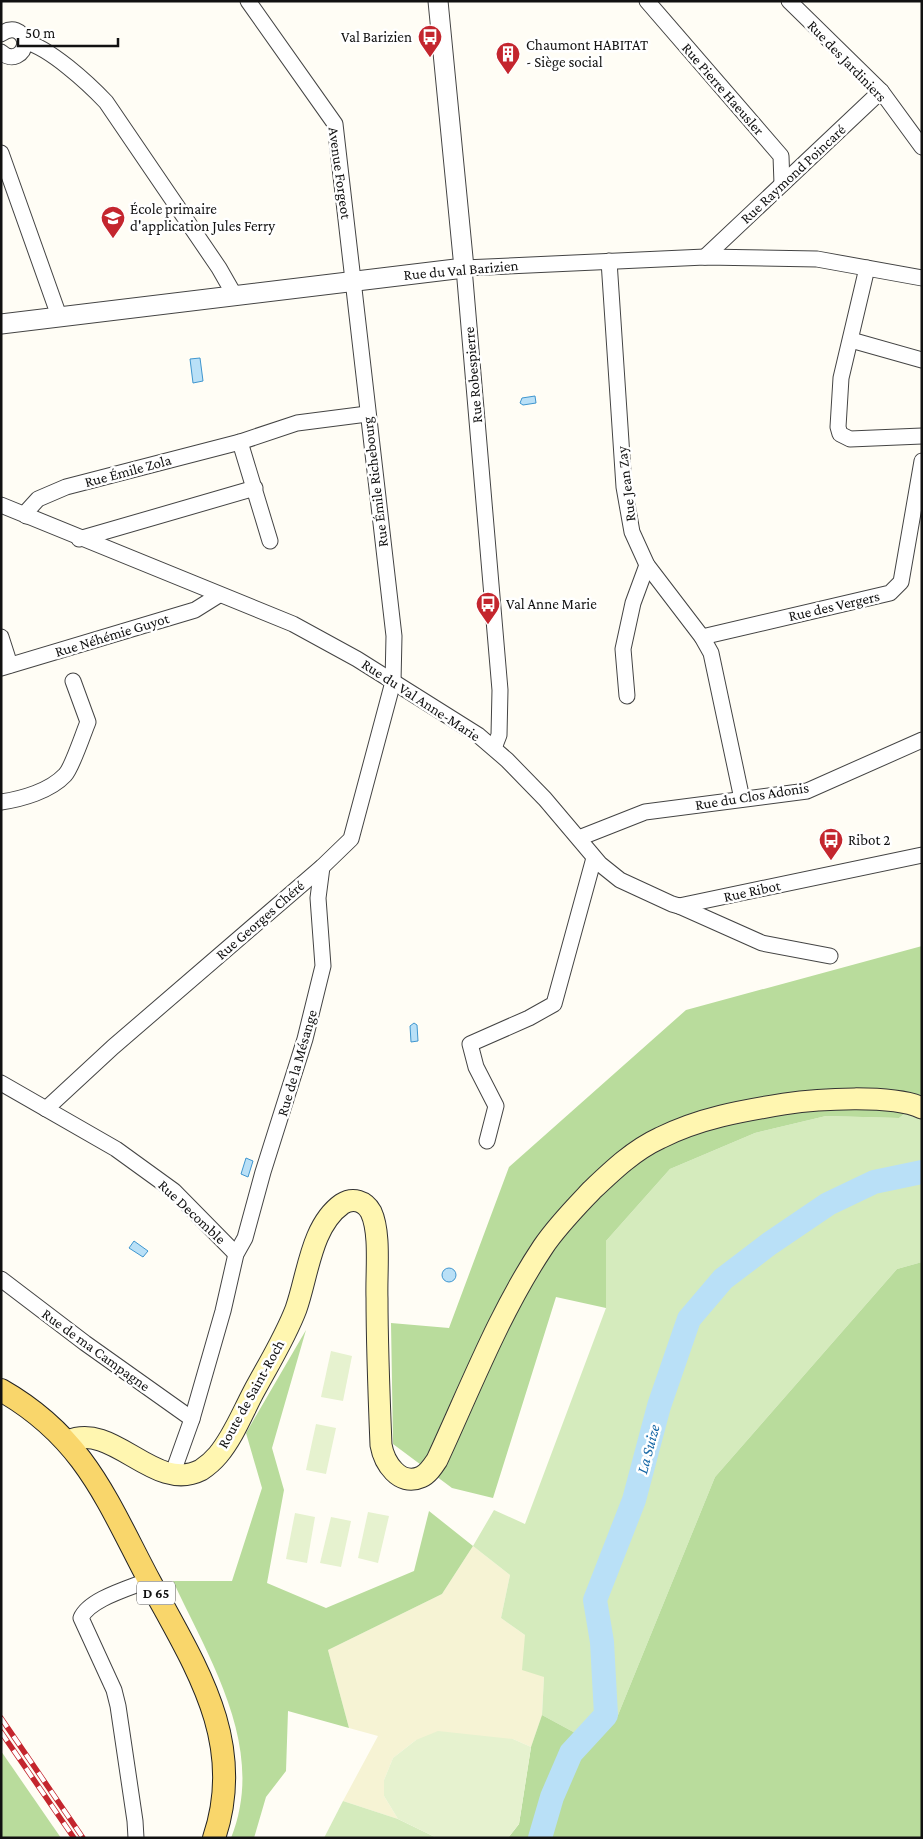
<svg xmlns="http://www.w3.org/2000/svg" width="923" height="1839" font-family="'Crimson Pro',serif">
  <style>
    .farmland { fill: #f6f3d4 }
    .green { fill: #d5ebbd }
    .forest { fill: #b9dc9c }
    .pitch { fill: #e6f2cf }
    .water { fill: #b9e0f7; stroke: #3f96cf }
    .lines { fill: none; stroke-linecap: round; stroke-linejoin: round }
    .river { stroke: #b9e0f7; stroke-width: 24 }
    .minor-casing { stroke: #444; stroke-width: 17 }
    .tertiary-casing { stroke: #444; stroke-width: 21 }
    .secondary-casing { stroke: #333; stroke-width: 23 }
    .primary-casing { stroke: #222; stroke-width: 24 }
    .minor { stroke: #fff; stroke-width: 15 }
    .tertiary { stroke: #fff; stroke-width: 19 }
    .secondary { stroke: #fff6b0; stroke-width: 21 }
    .primary { stroke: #f9d66b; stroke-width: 22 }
    .rail-casing { stroke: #c4262e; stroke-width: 5.5 }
    .rail { stroke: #fff; stroke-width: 4; stroke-dasharray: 11; stroke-linecap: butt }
    .labels { text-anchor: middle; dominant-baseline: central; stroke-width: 5; stroke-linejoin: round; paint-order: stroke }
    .shield { fill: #fff; stroke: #585858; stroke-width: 1 }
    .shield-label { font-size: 14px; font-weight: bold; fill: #111 }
    .poi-label { font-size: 15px; fill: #111; stroke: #fff; text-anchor: start }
    .street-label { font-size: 15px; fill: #111; stroke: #fff }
    .water-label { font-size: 16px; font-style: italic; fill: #1768a6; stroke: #fff }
  </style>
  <rect width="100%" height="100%" fill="#fffdf5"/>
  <polygon class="farmland" points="473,1546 510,1575 501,1618 525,1635 544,1677 542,1715 531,1747 513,1739 416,1740 393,1758 384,1780 384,1796 398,1819 343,1801 378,1736 349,1728 328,1650 442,1594"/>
  <g class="green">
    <polygon points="922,1100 922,1262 897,1269 715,1477 616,1720 579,1735 542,1715 544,1677 522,1670 525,1635 501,1618 510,1575 473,1546 494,1510 525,1524 606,1308 606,1241 670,1169 755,1133 826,1116 899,1118"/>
    <polygon points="343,1801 398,1819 437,1838 324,1838"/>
  </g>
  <g class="forest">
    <polygon points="922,946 922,1100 899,1118 826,1116 755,1133 670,1169 606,1241 606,1308 556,1297 493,1498 452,1488 393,1444 391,1323 449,1328 509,1167 686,1010"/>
    <polygon points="922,1262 922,1838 508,1838 519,1824 531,1747 542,1715 579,1735 616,1720 715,1477 897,1269"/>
    <path d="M306 1330 272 1448 284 1490 267 1583 326 1608 414 1571 429 1511 473 1546 442 1594 328 1650 349 1728 288 1711 286 1771 266 1797 254 1838H231C267 1748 210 1661 173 1581H232L262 1488 246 1433Z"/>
    <polygon points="1,1751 61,1838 1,1838"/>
  </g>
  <g class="pitch">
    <polygon points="331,1351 352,1356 343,1401 321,1397"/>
    <polygon points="316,1424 336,1428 326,1474 306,1470"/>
    <polygon points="368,1512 389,1516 378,1563 358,1558"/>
    <polygon points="295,1513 315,1517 307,1563 286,1559"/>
    <polygon points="331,1517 351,1521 341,1567 320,1563"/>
    <polygon points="438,1731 513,1739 531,1747 519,1824 508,1838 437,1838 398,1819 384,1796 384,1780 393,1758 416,1740"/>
  </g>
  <g class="water">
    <polygon points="200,358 203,381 193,383 190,359"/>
    <polygon points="535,396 536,403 523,405 520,403 522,398"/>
    <polygon points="414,1023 417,1025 418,1041 411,1042 410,1026"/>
    <polygon points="246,1158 253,1161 248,1177 241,1174"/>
    <polygon points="134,1241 148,1251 143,1257 129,1248"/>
    <circle cx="449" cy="1275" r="7"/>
  </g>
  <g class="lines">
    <polyline class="river" points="540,1838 552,1797 571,1753 606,1715 602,1642 595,1600 634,1500 659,1406 689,1319 723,1279 769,1244 828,1204 874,1182 922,1172"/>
    <defs>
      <g id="minor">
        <polyline points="647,1 781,156 782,184"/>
        <polyline points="789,1 881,91 922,147"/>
        <path d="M1 34C12 26 22 30 25 42 24 55 12 62 1 52"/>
        <path d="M25 42C49 47 89 84 106 102L219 268 235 296"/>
        <polyline points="1,153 59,316"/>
        <polyline points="705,257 881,91"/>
        <polyline points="609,261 624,487 632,532 647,565 702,637 711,653 742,799"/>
        <polyline points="867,268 841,378 838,427 840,434 850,439 922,436"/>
        <polyline points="851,340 922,360"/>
        <polyline points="240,442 270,541"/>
        <polyline points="1,505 293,624 357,659 478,735 507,760 545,799 600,864 620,880 672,904 679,906 922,855"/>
        <polyline points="26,516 28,510 38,499 66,487 240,442 297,423 367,414"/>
        <polyline points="79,539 255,488"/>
        <polyline points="1,637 10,665"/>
        <polyline points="702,637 890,593 901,582 922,461"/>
        <polyline points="1,668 195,610 219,595"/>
        <polyline points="627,696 623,649 633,603 647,565"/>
        <polyline points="494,748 499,735 500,690 464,268 705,257 817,259 922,278"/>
        <path d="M1 802C22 799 50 791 65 775 72 768 83 734 88 722L73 681"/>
        <polyline points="579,838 645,812 807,791 922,740"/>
        <polyline points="679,906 762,943 830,956"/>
        <polyline points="1,1083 116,1149 174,1191 236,1254"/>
        <polyline points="46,1109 113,1047 322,867 351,839 393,682 394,636 335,124 248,1"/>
        <polyline points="487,1141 496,1106 476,1067 470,1044 529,1018 554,1004 594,858"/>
        <polyline points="1,1279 85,1343 192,1419"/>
        <polyline points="172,1475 192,1419 223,1311 236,1254 245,1238 263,1172 305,1039 323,966 318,898 322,867"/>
        <path d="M136 1838 135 1821 118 1706 114 1690 81 1618C89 1599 130 1588 149 1580"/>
      </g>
      <polyline id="tertiary" points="1,324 464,268 438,1"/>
      <path id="secondary" d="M68 1441C114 1421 154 1494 201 1470 207 1466 213 1461 218 1455 233 1437 242 1414 253 1393 268 1365 285 1338 296 1309 308 1275 311 1226 342 1204 353 1197 365 1201 371 1212 381 1233 376 1274 377 1298 377 1347 379 1396 381 1445 384 1462 399 1487 421 1477 428 1474 433 1466 437 1460 470 1389 499 1313 543 1247 557 1226 575 1208 592 1190 613 1170 634 1150 660 1138 700 1118 741 1111 784 1104 817 1099 892 1094 922 1108"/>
      <path id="primary" d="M1 1390C85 1438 107 1501 150 1582 194 1664 247 1741 214 1838"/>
    </defs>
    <use href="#minor" class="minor-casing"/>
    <use href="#tertiary" class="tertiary-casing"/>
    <use href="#secondary" class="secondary-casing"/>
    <use href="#primary" class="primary-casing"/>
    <use href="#minor" class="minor"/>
    <use href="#tertiary" class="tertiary"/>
    <use href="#secondary" class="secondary"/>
    <use href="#primary" class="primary"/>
    <defs>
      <g id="rail">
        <polyline points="1,1718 83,1838"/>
        <polyline points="1,1732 74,1838"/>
      </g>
    </defs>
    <use href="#rail" class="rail-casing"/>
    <use href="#rail" class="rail"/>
  </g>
  <defs>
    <symbol id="bus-pin" viewBox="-11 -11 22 30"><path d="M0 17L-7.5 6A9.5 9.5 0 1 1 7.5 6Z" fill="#c4262e" stroke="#fff"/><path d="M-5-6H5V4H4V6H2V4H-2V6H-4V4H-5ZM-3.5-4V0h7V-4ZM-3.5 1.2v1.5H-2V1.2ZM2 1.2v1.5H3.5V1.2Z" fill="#fff"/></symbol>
    <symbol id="building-pin" viewBox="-11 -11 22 30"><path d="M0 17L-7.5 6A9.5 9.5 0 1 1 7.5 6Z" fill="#c4262e" stroke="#fff"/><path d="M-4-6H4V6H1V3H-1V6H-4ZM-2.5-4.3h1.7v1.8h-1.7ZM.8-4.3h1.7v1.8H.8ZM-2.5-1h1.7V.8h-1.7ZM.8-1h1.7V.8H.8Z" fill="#fff"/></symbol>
    <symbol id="school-pin" viewBox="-11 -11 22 30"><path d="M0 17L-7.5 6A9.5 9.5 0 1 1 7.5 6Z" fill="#c4262e" stroke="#fff"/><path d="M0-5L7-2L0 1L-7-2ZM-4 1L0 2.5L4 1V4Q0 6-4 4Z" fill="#fff"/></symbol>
  </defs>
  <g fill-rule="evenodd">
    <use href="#bus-pin" x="416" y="23" width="28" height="38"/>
    <use href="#building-pin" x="494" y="40" width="28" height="38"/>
    <use href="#school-pin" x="99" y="204" width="28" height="38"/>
    <use href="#bus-pin" x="474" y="590" width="28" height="38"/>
    <use href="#bus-pin" x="817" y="826" width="28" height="38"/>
  </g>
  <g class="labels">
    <rect class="shield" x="137" y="1581.5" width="38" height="23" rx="4"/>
    <g class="shield-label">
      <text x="156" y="1593">D 65</text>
    </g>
    <g class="poi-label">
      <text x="412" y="37" text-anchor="end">Val Barizien</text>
      <text x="526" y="45">Chaumont HABITAT<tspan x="526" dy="17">- Siège social</tspan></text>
      <text x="130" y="209">École primaire<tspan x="130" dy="17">d'application Jules Ferry</tspan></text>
      <text x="506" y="604">Val Anne Marie</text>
      <text x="848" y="840">Ribot 2</text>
    </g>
    <g class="street-label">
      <text transform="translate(847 61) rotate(46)">Rue des Jardiniers</text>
      <text transform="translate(723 89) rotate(49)">Rue Pierre Haeusler</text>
      <text transform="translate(340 173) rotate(82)">Avenue Forgeot</text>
      <text transform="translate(793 174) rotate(-43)">Rue Raymond Poincaré</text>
      <text transform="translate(461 270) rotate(-5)">Rue du Val Barizien</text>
      <text transform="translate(473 375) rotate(-95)">Rue Robespierre</text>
      <text transform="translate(128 471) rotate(-15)">Rue Émile Zola</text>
      <text transform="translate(375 482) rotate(-97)">Rue Émile Richebourg</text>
      <text transform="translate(626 484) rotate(-97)">Rue Jean Zay</text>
      <text transform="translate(834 606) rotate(-13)">Rue des Vergers</text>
      <text transform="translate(112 635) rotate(-17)">Rue Néhémie Guyot</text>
      <text transform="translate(421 700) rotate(33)">Rue du Val Anne-Marie</text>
      <text transform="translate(752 796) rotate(-9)">Rue du Clos Adonis</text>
      <text transform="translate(752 891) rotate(-12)">Rue Ribot</text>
      <text transform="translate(260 920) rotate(-41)">Rue Georges Chéré</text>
      <text transform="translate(297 1063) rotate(-74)">Rue de la Mésange</text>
      <text transform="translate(192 1212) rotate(43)">Rue Decomble</text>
      <text transform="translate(96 1350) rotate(36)">Rue de ma Campagne</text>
      <text transform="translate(251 1394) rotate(-61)">Route de Saint-Roch</text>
    </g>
    <g class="water-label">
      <text transform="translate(648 1449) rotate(-75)">La Suize</text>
    </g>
  </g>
  <rect width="923" height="1839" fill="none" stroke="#111111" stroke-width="5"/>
  <path d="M18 38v8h100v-8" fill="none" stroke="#111111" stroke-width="2.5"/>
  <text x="25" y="38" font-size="15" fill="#111111" stroke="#ffffff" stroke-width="4" paint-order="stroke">50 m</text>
</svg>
